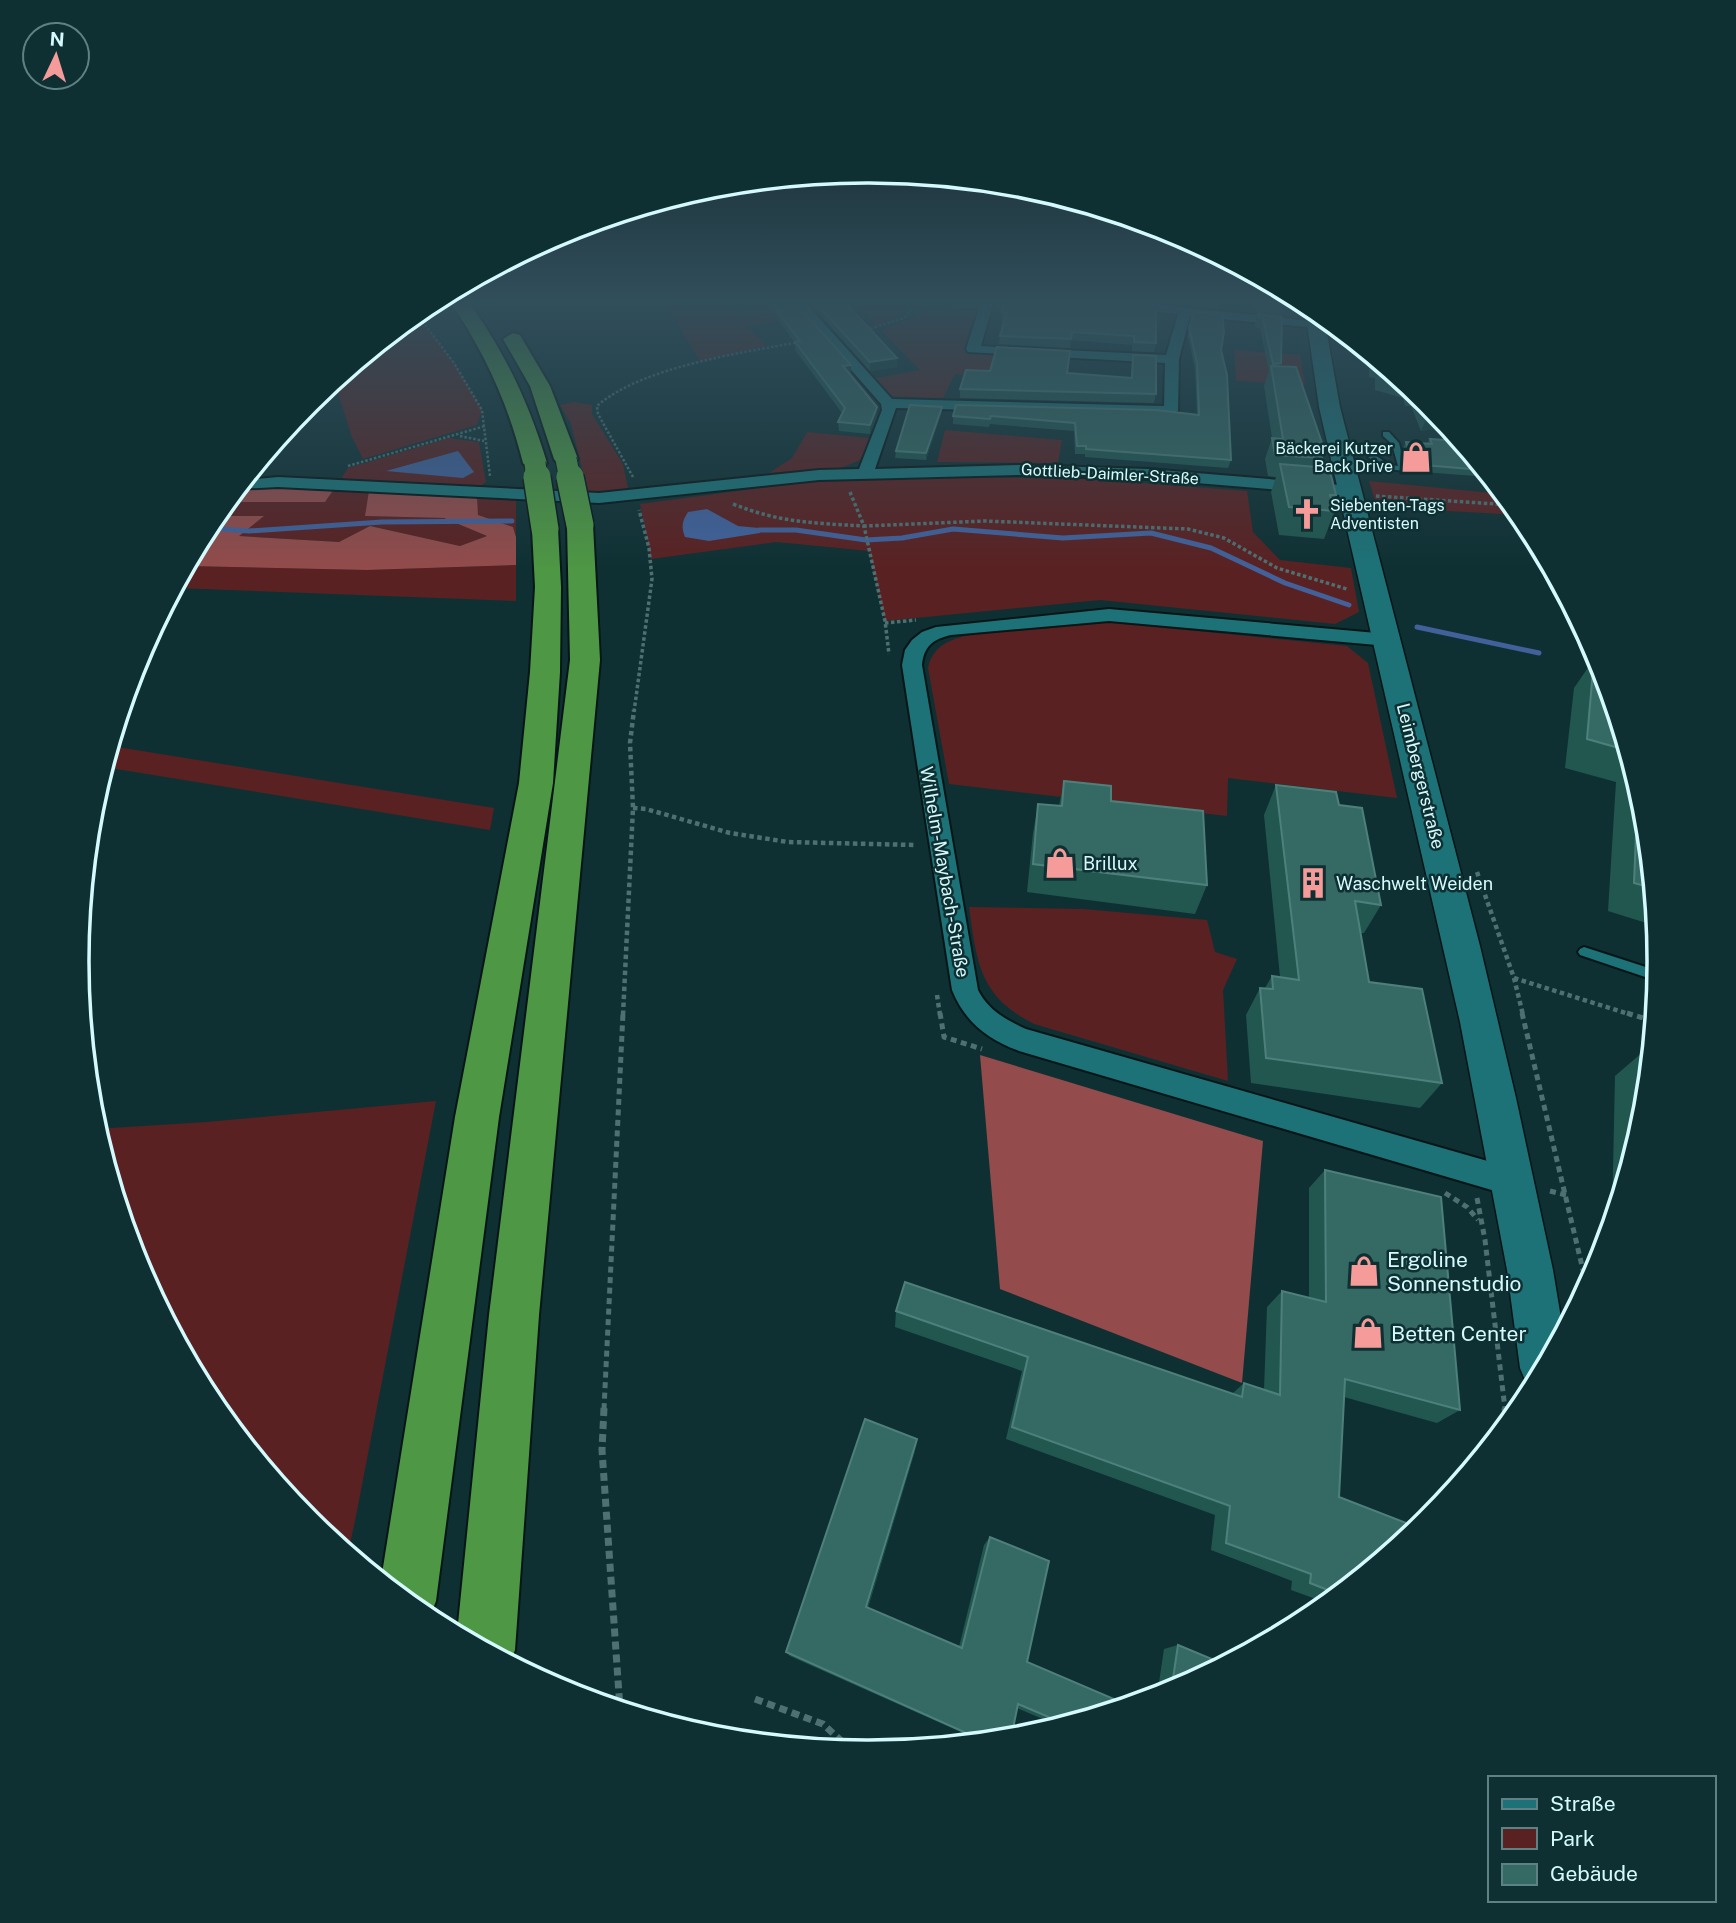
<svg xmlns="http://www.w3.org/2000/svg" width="1736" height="1923" font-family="'Public Sans',sans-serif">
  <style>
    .green { fill: #5a2122 }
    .forest { fill: #934b4b }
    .water { fill: #42619a }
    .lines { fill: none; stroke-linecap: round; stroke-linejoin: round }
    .stream { stroke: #42619a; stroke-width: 5 }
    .lane-casing { stroke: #081617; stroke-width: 4 }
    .street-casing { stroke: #081617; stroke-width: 4 }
    .secondary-casing { stroke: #081617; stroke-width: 3 }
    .highway-casing { stroke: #081617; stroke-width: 4 }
    .path-far4 { stroke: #4e7073; stroke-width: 2.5; stroke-dasharray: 2.5 2; stroke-linecap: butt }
    .path-far3 { stroke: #4e7073; stroke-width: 3.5; stroke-dasharray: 3.5 2.5; stroke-linecap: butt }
    .path-far2 { stroke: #4e7073; stroke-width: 4.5; stroke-dasharray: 4.5 3.5; stroke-linecap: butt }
    .path-far1 { stroke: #4e7073; stroke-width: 5; stroke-dasharray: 6 4.5; stroke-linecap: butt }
    .path { stroke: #4e7073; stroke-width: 7; stroke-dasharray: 8 5; stroke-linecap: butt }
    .lane { fill: #1d7277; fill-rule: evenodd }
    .street { fill: #1d7277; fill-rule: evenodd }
    .secondary { fill: #1d7277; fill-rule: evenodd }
    .highway { fill: #4e9744; fill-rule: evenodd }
    .highway-bridge-far1-casing { stroke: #081617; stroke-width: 23; stroke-linecap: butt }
    .highway-bridge-casing { stroke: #081617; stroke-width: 30; stroke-linecap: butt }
    .highway-bridge-far1 { stroke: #4e9744; stroke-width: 21 }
    .highway-bridge { stroke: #4e9744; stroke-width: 27 }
    .wall { fill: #225750 }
    .shaded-wall { fill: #12403d }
    .building { fill: #356963; stroke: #4e807b; stroke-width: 2 }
    .labels { text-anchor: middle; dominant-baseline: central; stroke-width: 5; stroke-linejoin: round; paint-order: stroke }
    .far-poi-label { font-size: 16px; fill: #d5fafd; stroke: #0f3033; text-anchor: end }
    .far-street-label { font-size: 16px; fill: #d5fafd; stroke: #0f3033 }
    .street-label { font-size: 18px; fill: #d5fafd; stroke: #0f3033 }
    .poi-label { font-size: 18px; fill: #d5fafd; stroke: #0f3033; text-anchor: start }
    .near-poi-label { font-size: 21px; fill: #d5fafd; stroke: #0f3033; text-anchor: start }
    .rim { fill: none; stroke: #d5fafd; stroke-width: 3.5 }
  </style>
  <rect width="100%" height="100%" fill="#0f3033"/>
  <g class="green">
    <polygon points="663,300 724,300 732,310 781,303 806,318 747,326 767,346 700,361"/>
    <polygon points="852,300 910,300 897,318 876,326"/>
    <polygon points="925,308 979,310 967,352 1014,356 1010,378 955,374 943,398 887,396 871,379 920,370 881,330 914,318"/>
    <polygon points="417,314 454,363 482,410 477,425 363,459 352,437 334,381"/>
    <polygon points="1234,350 1300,355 1305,385 1236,381"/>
    <polygon points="574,402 592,405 592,414 623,464 628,488 622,492 588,493 571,424 560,405"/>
    <polygon points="945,430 1062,440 1058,463 937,462"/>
    <polygon points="807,432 870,438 865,458 841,468 769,473 792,458"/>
    <polygon points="449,438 479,442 486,482 479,487 346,482 342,477 348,468"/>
    <polygon points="972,477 1087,479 1247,491 1253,532 1280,560 1351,568 1359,612 1335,624 1100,600 885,621 869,551 776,542 651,559 640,504 806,482"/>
    <polygon points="1369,481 1503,494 1520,515 1377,507"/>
    <polygon points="334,489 369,491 366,516 444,518 487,536 460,546 370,526 339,542 238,536 263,516 215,516 227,502 324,502"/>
    <polygon points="477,498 516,499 516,537 513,527 477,515"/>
    <polygon points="516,565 516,601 175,588 187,566 367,570"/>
    <path d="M1106 622 1347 646 1368 663 1397 798 1228 778 1227 816 949 784 928 668C933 644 953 638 975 634Z"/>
    <polygon points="111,746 494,808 490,830 104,767"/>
    <path d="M969 907 1083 909 1207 920 1215 952 1237 959 1223 990 1228 1081 1034 1024C979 996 977 963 969 907Z"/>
    <polygon points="436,1101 356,1516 348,1553 308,1521 210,1401 137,1264 96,1129 207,1122"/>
  </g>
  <g class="forest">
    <polygon points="276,486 334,489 325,502 227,502 238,488"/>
    <polygon points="369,491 477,498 478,515 513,527 516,537 516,565 367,570 187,566 215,516 264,516 239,536 339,542 370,526 460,546 487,536 444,518 365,516"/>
    <polygon points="980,1055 1263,1141 1242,1383 1000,1289"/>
  </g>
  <g class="water">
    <polygon points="458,451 474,472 463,478 386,471"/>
    <path d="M707 509 738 526 759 528 760 533 709 541 685 537C681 527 682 521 688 512Z"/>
  </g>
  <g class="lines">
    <g class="stream">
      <polyline points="207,528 249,531 382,522 512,521"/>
      <polyline points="759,530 796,530 866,540 902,538 953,529 1063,538 1151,533 1211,548 1285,583 1349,605"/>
      <polyline points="1417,627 1539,653"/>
    </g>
    <defs>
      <g id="lane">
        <polygon points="1383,432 1389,432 1399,443 1406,471 1385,469 1368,457 1375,455 1390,465 1398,466 1392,444 1383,436"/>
        <polygon points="1584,947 1658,971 1657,981 1580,955 1578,952 1580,949"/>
      </g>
      <g id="street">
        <polygon points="785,300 803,300 892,399 1164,406 1165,363 968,352 966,349 982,300 994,300 981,346 998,347 1166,355 1178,314 1077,304 1071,300 1113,300 1330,323 1339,330 1190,316 1179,359 1178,411 1171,415 896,408 875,469 1019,465 1148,469 1352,486 1360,491 1352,496 1148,479 1019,475 819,480 599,503 278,487 237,489 245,480 278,477 599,493 819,470 859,469 882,410 881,404 795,306"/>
        <path d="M1109 609 1388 634 1398 640 1388 646 1109 621 951 635C933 639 924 646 922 665L978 990C988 1010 1006 1020 1026 1029L1512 1168 1523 1172 1527 1182 1523 1192 1512 1196 1019 1051C987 1039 965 1022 952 990L902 665 905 650 912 640 922 632 936 627Z"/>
      </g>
      <polygon id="secondary" points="1309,305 1324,317 1340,407 1480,946 1516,1098 1553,1270 1563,1330 1533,1388 1527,1385 1520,1368 1507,1270 1460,1022 1319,407 1305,309"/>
      <g id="highway">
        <path d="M449 300H467C504 350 529 403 547 463L543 468H527L523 463C508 403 484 351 449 300Z"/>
        <polygon points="513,333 520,335 550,386 578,459 574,464 558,464 554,459 530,386 503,339"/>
        <polygon points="580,517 589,520 593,525 600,660 539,1315 515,1650 510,1663 457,1634 489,1315 570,660 567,525 571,520"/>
        <polygon points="545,521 554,524 558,529 561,587 560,672 553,783 499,1117 436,1601 429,1619 381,1580 455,1117 519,783 530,672 535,587 532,529 536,524"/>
      </g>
    </defs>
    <use href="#lane" class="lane-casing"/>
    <use href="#street" class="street-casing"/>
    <use href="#secondary" class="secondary-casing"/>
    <use href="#highway" class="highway-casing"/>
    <g class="path-far4">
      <polyline points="417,314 454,363 482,410 490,476"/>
      <polyline points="866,330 904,318 920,300"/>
      <polyline points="460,436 484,441"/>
      <polyline points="348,466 485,426"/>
      <path d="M633 477 598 414 597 406C641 367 741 353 799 342"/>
    </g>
    <g class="path-far3">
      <polyline points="850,492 864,526 985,521 1188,529 1224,538 1277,568 1347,589"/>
      <polyline points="1376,496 1511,505"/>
      <path d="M733 504C781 523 814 523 864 526L885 621 889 654"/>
      <polyline points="885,623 916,620"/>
      <polyline points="634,712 652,579 649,548 639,510"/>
    </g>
    <g class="path-far2">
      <polyline points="633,808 646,809 730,833 788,842 916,845"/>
      <polyline points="1477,872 1514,978 1523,1015"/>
      <polyline points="1514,978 1632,1015"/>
      <polyline points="937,995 940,1015"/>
      <polyline points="623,1015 633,808 630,743 634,710"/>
    </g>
    <g class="path-far1">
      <polyline points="940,1013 944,1037 982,1049"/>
      <polyline points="1522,1013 1587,1287"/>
      <polyline points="1627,1013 1653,1021"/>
      <polyline points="1550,1191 1566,1195"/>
      <polyline points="1445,1193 1467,1207 1478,1220"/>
      <polyline points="1477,1198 1485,1240 1505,1409"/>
      <polyline points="604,1409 623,1013"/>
    </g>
    <g class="path">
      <polyline points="604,1408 602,1450 620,1709"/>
      <polyline points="1505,1408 1507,1424"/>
      <polyline points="755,1699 823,1724 852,1751"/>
    </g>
    <use href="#lane" class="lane"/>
    <use href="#street" class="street"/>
    <use href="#secondary" class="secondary"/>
    <use href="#highway" class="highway"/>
    <defs>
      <g id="highway-bridge-far1">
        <polyline points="566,459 570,479"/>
        <polyline points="535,463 537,479"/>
      </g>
      <g id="highway-bridge">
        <polyline points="537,477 545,529"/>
        <polyline points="570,477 580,525"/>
      </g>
    </defs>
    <use href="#highway-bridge-far1" class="highway-bridge-far1-casing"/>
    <use href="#highway-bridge" class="highway-bridge-casing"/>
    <use href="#highway-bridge-far1" class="highway-bridge-far1"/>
    <use href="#highway-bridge" class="highway-bridge"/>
  </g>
  <g class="wall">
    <polygon points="749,300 793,300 851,365 851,374 850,374 877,416 870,434 839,431 838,422 842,413 795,350 795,343 764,301 751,303"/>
    <polygon points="807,300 843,300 897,367 870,371"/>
    <polygon points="953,300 980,300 976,309 953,308"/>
    <polygon points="995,300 1093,300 1156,343 1154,352 1132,351 1132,345 1071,340 1070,348 999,344 1000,336 1004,321 1001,321 1002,311 994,310"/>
    <polygon points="1180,300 1221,300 1219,309 1181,305"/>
    <polygon points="1251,300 1283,300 1280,315 1253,312"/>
    <polygon points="1258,314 1282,317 1280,366 1322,443 1320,449 1322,458 1319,467 1336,495 1333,504 1335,511 1324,539 1279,535 1271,492 1276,477 1268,476 1265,459 1272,438 1264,386 1269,371 1260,328 1256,328 1255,325"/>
    <polygon points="1189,328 1221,350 1231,460 1228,468 1085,457 1085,454 1075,454 1074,431 990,424 989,427 953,424 953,416 1197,414 1195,370 1188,336"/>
    <polygon points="1369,354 1428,402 1448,427 1421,431 1411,406 1405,406 1403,398 1375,390 1375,378 1369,377"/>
    <polygon points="1133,355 1156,394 1154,403 960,398 960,389 990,371 1131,378"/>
    <polygon points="941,414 926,460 895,458 896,451"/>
    <polygon points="1430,439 1459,441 1489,477 1409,471 1403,448 1406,442 1427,443"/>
    <polygon points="1594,659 1600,664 1644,808 1656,926 1608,911 1616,782 1565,768 1574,688"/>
    <polygon points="1064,781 1111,801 1207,885 1195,914 1027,892 1033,833 1038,804 1059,806"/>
    <polygon points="1276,785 1339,805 1381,905 1364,933 1360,933 1369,982 1442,1083 1420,1108 1251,1083 1246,1015 1260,988 1265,988 1272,976 1280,977 1264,815"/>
    <polygon points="1644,1051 1644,1116 1612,1219 1615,1076"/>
    <polygon points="1325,1170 1460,1410 1437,1423 1344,1397 1339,1497 1419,1528 1327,1603 1291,1590 1292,1581 1211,1550 1215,1515 1006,1439 1022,1371 895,1327 896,1311 1232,1394 1244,1383 1264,1390 1267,1307 1282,1291 1309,1298 1309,1188"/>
    <polygon points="915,1451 868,1608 959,1647 984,1545 990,1537 1027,1662 1128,1705 1059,1726 1017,1708 1011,1738 981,1741 790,1656 786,1652"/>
    <polygon points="1178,1645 1224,1664 1170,1692 1157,1696 1164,1649"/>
  </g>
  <g class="shaded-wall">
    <polygon points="751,300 764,300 764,301 751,303"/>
    <polygon points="897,358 897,367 870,371 870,362"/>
    <polygon points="851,365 851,374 843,375 843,366"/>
    <polygon points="877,407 877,416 870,434 870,425"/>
    <polygon points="942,407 941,414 926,460 926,453"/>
    <polygon points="1438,416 1448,427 1421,431 1427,417"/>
    <polygon points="917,1439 915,1451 866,1612 866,1607"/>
  </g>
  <g class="building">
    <polygon points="768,300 793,300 851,365 843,366 877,407 870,425 838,422 845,408 795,342 800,341"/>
    <polygon points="813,300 843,300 897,358 870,362"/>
    <polygon points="995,300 1093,300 1156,306 1156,343 1134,342 1134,336 1072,332 1071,339 1000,336 1006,313 1002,312 1004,303 995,302"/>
    <polygon points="1255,300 1283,300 1282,305 1256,302"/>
    <polygon points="1194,312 1222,314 1224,332 1221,350 1227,375 1231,460 1086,449 1086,446 1077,446 1075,423 991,416 990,419 953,416 956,405 1156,410 1199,415 1197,363 1189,328"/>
    <polygon points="1258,314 1282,317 1281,363 1273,364 1263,318 1258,317"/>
    <polygon points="997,347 1070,351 1067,373 1132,378 1133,355 1156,356 1156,394 960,389 966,370 990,371"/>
    <polygon points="1374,359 1405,384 1380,377 1379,365 1374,364"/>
    <polygon points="1271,366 1296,367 1322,443 1318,443 1322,458 1275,455 1272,438 1283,439"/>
    <polygon points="1416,393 1428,402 1438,416 1427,417"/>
    <polygon points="910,405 942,407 926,453 896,451"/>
    <polygon points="1430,439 1459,441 1483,470 1412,464 1406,442 1432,444"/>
    <polygon points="1280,464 1329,468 1336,495 1330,495 1335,511 1289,507"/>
    <polygon points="1594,659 1600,664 1626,750 1587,739"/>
    <polygon points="1064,781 1111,786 1111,801 1203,811 1207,885 1033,864 1038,804 1062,806"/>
    <polygon points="1276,785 1336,792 1339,805 1362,808 1381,905 1355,901 1369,982 1422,989 1442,1083 1266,1058 1260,988 1273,989 1272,976 1299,980"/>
    <polygon points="1638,788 1644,808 1652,888 1634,883"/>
    <polygon points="1644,1051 1650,1053 1644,1113"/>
    <polygon points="1325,1170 1441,1197 1460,1410 1345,1379 1339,1497 1419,1528 1338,1594 1310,1583 1311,1574 1226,1543 1230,1506 1012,1427 1028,1357 896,1311 905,1282 1242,1397 1244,1383 1280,1395 1282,1291 1326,1302"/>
    <polygon points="865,1419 917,1439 866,1607 962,1648 990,1537 1049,1561 1027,1662 1128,1705 1065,1724 1018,1704 1011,1738 984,1741 786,1652"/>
    <polygon points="1178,1645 1224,1664 1171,1692"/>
  </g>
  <linearGradient id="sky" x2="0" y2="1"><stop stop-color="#081a1c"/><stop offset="0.53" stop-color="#314e5b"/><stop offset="1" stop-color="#314e5b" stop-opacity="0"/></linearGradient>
  <rect width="1736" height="569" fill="url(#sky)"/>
  <defs>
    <symbol id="shop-bare" viewBox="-9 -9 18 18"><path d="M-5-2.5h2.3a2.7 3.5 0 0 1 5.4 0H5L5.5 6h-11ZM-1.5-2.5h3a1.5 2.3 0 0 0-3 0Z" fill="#f59b99" stroke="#0f3033" stroke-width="2.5" paint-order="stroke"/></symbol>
    <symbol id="church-bare" viewBox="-9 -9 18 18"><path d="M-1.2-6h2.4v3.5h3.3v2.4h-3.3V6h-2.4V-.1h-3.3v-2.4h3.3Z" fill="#f59b99" stroke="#0f3033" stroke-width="2.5" paint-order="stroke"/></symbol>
    <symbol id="building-bare" viewBox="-9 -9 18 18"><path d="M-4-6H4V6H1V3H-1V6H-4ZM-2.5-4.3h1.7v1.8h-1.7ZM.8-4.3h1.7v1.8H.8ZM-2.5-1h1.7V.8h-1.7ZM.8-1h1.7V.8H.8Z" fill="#f59b99" stroke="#0f3033" stroke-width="2.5" paint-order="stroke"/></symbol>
  </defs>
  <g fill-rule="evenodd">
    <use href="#shop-bare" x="1394" y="435" width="44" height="44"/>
    <use href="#church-bare" x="1285" y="492" width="44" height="44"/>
    <use href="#shop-bare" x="1038" y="841" width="44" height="44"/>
    <use href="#building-bare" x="1291" y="861" width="44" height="44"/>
    <use href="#shop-bare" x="1342" y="1249" width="44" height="44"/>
    <use href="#shop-bare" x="1346" y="1311" width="44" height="44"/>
  </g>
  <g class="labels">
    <g class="far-poi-label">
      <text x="1393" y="448">Bäckerei Kutzer<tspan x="1393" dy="18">Back Drive</tspan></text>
      <text x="1330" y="505" text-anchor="start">Siebenten-Tags<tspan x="1330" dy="18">Adventisten</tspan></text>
    </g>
    <g class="far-street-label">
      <text transform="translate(1110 474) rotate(3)">Gottlieb-Daimler-Straße</text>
    </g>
    <g class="street-label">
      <text transform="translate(1421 776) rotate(76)">Leimbergerstraße</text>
      <text transform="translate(945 872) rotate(80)">Wilhelm-Maybach-Straße</text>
    </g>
    <g class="poi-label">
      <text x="1083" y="863">Brillux</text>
      <text x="1336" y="883">Waschwelt Weiden</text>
    </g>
    <g class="near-poi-label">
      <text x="1387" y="1259">Ergoline<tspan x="1387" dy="24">Sonnenstudio</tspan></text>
      <text x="1391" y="1333">Betten Center</text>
    </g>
  </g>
  <path d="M0 0H1736V1923H0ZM867 183H869A778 778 0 0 1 1647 961V962A778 778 0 0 1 869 1740H867A778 778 0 0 1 89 962V961A778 778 0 0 1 867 183Z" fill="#0f3033" fill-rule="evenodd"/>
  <path class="rim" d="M867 183H869A778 778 0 0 1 1647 961V962A778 778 0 0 1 869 1740H867A778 778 0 0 1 89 962V961A778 778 0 0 1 867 183Z"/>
  <rect x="1488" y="1776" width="228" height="126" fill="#0f3033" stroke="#5e8184" stroke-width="2"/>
  <rect x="1502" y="1799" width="35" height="10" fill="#1d7277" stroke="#5e8184" stroke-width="2"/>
  <text x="1550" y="1811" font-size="21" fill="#d5fafd">Straße</text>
  <rect x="1502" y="1828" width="35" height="21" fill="#5a2122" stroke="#5e8184" stroke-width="2"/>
  <text x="1550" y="1846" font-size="21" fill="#d5fafd">Park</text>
  <rect x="1502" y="1864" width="35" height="21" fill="#356963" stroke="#5e8184" stroke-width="2"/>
  <text x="1550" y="1881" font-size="21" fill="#d5fafd">Gebäude</text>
  <g transform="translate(56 56) rotate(4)"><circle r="33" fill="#0f3033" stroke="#5e8184" stroke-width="2"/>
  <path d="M0-5L12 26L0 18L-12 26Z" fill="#f59b99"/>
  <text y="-10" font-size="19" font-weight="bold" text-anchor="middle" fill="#d5fafd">N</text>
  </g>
</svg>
